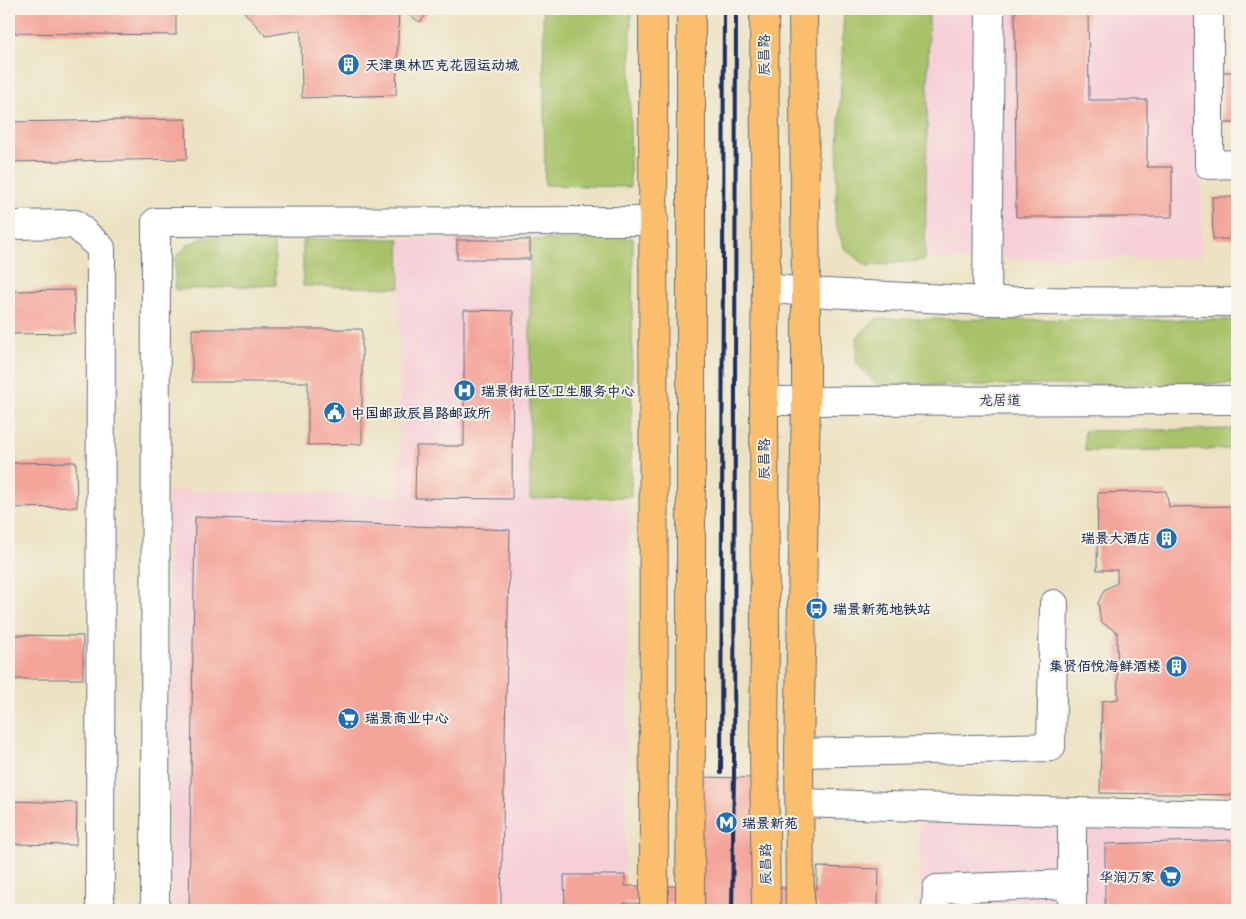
<svg xmlns="http://www.w3.org/2000/svg" width="1246" height="919" font-family="'Comic Neue','LXGW WenKai TC',sans-serif">
  <style>
    .built { fill: #f6cfd7 }
    .green { fill: #a7c268; stroke: #617863 }
    .building { fill: #f4a499 }
    .lines { fill: none; stroke-linecap: round; stroke-linejoin: round }
    .minor-casing { stroke: #646e81; stroke-width: 30 }
    .major-casing { stroke: #646e81; stroke-width: 30 }
    .minor { stroke: #fff; stroke-width: 28 }
    .major { stroke: #fabe6d; stroke-width: 28 }
    .rail { stroke: #1b2f5e; stroke-width: 4 }
    .labels { text-anchor: middle; dominant-baseline: central; stroke-width: 4; stroke-linejoin: round; paint-order: stroke }
    .street-label { font-size: 14px; fill: #1b2f5e; stroke: #f7f3e8 }
    .poi-label { font-size: 14px; font-weight: bold; fill: #1b2f5e; stroke: #f7f3e8; text-anchor: start }
  </style>
  <rect width="100%" height="100%" fill="#f7f3e8"/>
  <filter id="ink" filterUnits="userSpaceOnUse"><feTurbulence type="fractalNoise" baseFrequency=".02" numOctaves="2"/><feDisplacementMap in="SourceGraphic" scale="10" xChannelSelector="R" yChannelSelector="G"/><feConvolveMatrix kernelMatrix="1 2 1 2 8 2 1 2 1" color-interpolation-filters="sRGB"/></filter>
  <filter id="wash" filterUnits="userSpaceOnUse"><feTurbulence type="fractalNoise" baseFrequency=".0096" numOctaves="4" result="noise"/><feDisplacementMap in="SourceGraphic" scale="20" xChannelSelector="R" yChannelSelector="G"/><feGaussianBlur stdDeviation="1.12" result="paint"/><feColorMatrix in="noise" values="0 0 0 0 0 0 0 0 0 0 0 0 0 0 0 0 0 1.4 0 .05"/><feComposite in="paint" operator="in"/></filter>
  <g filter="url(#wash)">
    <rect width="100%" height="100%" fill="#ece2c2"/>
    <g class="built">
      <polygon points="929,9 1198,9 1202,257 925,260"/>
      <polygon points="399,239 530,240 530,499 629,502 625,875 565,875 565,910 171,910 168,490 402,496 400,495"/>
      <polygon points="1237,819 1237,910 919,910 919,822"/>
    </g>
    <g class="green">
      <polygon points="543,9 631,9 630,187 545,185"/>
      <polygon points="844,9 929,9 925,260 868,266 845,250 835,222"/>
      <polygon points="206,237 274,237 276,285 175,290 175,258 189,244"/>
      <polygon points="633,238 631,497 530,499 530,240"/>
      <polygon points="303,239 399,239 400,288 303,286"/>
      <polygon points="876,319 1237,320 1237,384 877,386 856,363 857,337"/>
      <polygon points="1237,429 1237,449 1085,451 1084,431"/>
    </g>
    <g id="blocks">
      <g class="building">
        <polygon points="9,9 176,9 176,35 9,33"/>
        <polygon points="242,9 431,9 420,22 399,9 396,95 302,98 301,30 266,36 245,13"/>
        <polygon points="1015,9 1088,9 1089,100 1147,100 1147,167 1172,167 1172,217 1016,217"/>
        <rect x="1223" y="72" width="14" height="51"/>
        <polygon points="186,119 187,159 9,162 9,122"/>
        <polygon points="1212,197 1237,197 1237,239 1213,239"/>
        <rect x="457" y="240" width="73" height="19"/>
        <polygon points="74,290 75,333 9,334 9,291"/>
        <polygon points="464,310 513,311 512,499 415,498 416,446 464,446"/>
        <polygon points="192,329 362,329 362,444 308,445 308,382 192,382"/>
        <polygon points="76,462 77,507 9,508 9,463"/>
        <polygon points="1166,491 1169,507 1237,506 1237,795 1100,793 1102,701 1118,699 1117,632 1101,622 1098,603 1104,590 1117,583 1117,570 1097,570 1098,493"/>
        <polygon points="195,517 510,530 501,905 503,910 189,910"/>
        <polygon points="9,635 83,636 83,679 9,679"/>
        <polygon points="700,777 753,778 754,887 817,889 817,867 879,869 878,910 818,910 818,905 753,905 753,910 696,910 696,904 624,903 624,910 565,910 564,875 625,875 625,886 697,886"/>
        <polygon points="9,801 77,803 76,845 9,844"/>
        <polygon points="1237,840 1237,910 1105,910 1105,844"/>
      </g>
    </g>
  </g>
  <g filter="url(#ink)">
    <use href="#blocks" fill-opacity="0" stroke="#646e81" stroke-width="1"/>
    <g class="lines">
      <defs>
        <g id="minor">
          <polyline points="1209,9 1209,165 1237,164"/>
          <polyline points="9,225 75,224 101,248 100,910"/>
          <polyline points="766,288 806,292 987,301 1237,302"/>
          <polyline points="987,301 990,9"/>
          <polyline points="764,401 1237,400"/>
          <polyline points="799,753 1051,747 1054,604"/>
          <polyline points="800,803 1072,812 1237,815"/>
          <polyline points="1072,884 1072,812"/>
          <polyline points="155,910 156,222 654,221"/>
          <polyline points="936,910 937,889 1072,884 1072,910"/>
        </g>
        <g id="major">
          <polyline points="653,9 654,910"/>
          <polyline points="764,9 766,288 764,401 765,633 764,747 766,910"/>
          <polyline points="690,910 691,727 691,9"/>
          <polyline points="800,910 799,753 806,402 806,292 803,9"/>
        </g>
      </defs>
      <use href="#minor" class="minor-casing"/>
      <use href="#major" class="major-casing"/>
      <use href="#minor" class="minor"/>
      <use href="#major" class="major"/>
      <g class="rail">
        <polyline points="721,773 724,9"/>
        <polyline points="732,910 734,773 736,9"/>
      </g>
    </g>
  </g>
  <defs>
    <symbol id="building-disc" viewBox="-11 -11 22 22"><circle r="9.5" fill="#1f6fb2" stroke="#f7f3e8"/><path d="M-4-6H4V6H1V3H-1V6H-4ZM-2.5-4.3h1.7v1.8h-1.7ZM.8-4.3h1.7v1.8H.8ZM-2.5-1h1.7V.8h-1.7ZM.8-1h1.7V.8H.8Z" fill="#fff"/></symbol>
    <symbol id="hospital-disc" viewBox="-11 -11 22 22"><circle r="9.5" fill="#1f6fb2" stroke="#f7f3e8"/><path d="M-5-5h3v3.5h4V-5h3V5h-3V1.5h-4V5h-3Z" fill="#fff"/></symbol>
    <symbol id="civic-disc" viewBox="-11 -11 22 22"><circle r="9.5" fill="#1f6fb2" stroke="#f7f3e8"/><path d="M-.6-6.5H3V-4.5H.6V-3L4-1V1h2V6H-6V1h2V-1L-.6-3ZM-1.2 2.5V6h2.4V2.5Z" fill="#fff"/></symbol>
    <symbol id="bus-disc" viewBox="-11 -11 22 22"><circle r="9.5" fill="#1f6fb2" stroke="#f7f3e8"/><path d="M-5-6H5V4H4V6H2V4H-2V6H-4V4H-5ZM-3.5-4V0h7V-4ZM-3.5 1.2v1.5H-2V1.2ZM2 1.2v1.5H3.5V1.2Z" fill="#fff"/></symbol>
    <symbol id="supermarket-disc" viewBox="-11 -11 22 22"><circle r="9.5" fill="#1f6fb2" stroke="#f7f3e8"/><path d="M-6-5.5h2.5l.6 2H6L4.5 2H-2.5L-4.4-4H-6ZM-1.5 3.2a1.3 1.3 0 1 0 .1 0ZM3 3.2a1.3 1.3 0 1 0 .1 0Z" fill="#fff"/></symbol>
    <symbol id="metro-disc" viewBox="-11 -11 22 22"><circle r="9.5" fill="#1f6fb2" stroke="#f7f3e8"/><path d="M-5.5 5V-5H-3L0 0L3-5H5.5V5H3V-.5L0 4L-3-.5V5Z" fill="#fff"/></symbol>
  </defs>
  <g fill-rule="evenodd">
    <use href="#building-disc" x="336" y="52" width="25" height="25"/>
    <use href="#hospital-disc" x="452" y="378" width="25" height="25"/>
    <use href="#civic-disc" x="322" y="400" width="25" height="25"/>
    <use href="#building-disc" x="1154" y="526" width="25" height="25"/>
    <use href="#bus-disc" x="804" y="596" width="25" height="25"/>
    <use href="#building-disc" x="1164" y="654" width="25" height="25"/>
    <use href="#supermarket-disc" x="336" y="706" width="25" height="25"/>
    <use href="#metro-disc" x="714" y="810" width="25" height="25"/>
    <use href="#supermarket-disc" x="1158" y="864" width="25" height="25"/>
  </g>
  <g class="labels">
    <g class="street-label">
      <text transform="translate(764 55) rotate(-90)">辰昌路</text>
      <text x="1000" y="400">龙居道</text>
      <text transform="translate(764 459) rotate(-90)">辰昌路</text>
      <text transform="translate(766 864) rotate(-91)">辰昌路</text>
    </g>
    <g class="poi-label">
      <text x="365" y="65">天津奥林匹克花园运动城</text>
      <text x="481" y="391">瑞景街社区卫生服务中心</text>
      <text x="351" y="413">中国邮政辰昌路邮政所</text>
      <text x="1151" y="538" text-anchor="end">瑞景大酒店</text>
      <text x="833" y="609">瑞景新苑地铁站</text>
      <text x="1161" y="666" text-anchor="end">集贤佰悦海鲜酒楼</text>
      <text x="365" y="718">瑞景商业中心</text>
      <text x="742" y="823">瑞景新苑</text>
      <text x="1155" y="877" text-anchor="end">华润万家</text>
    </g>
  </g>
  <rect width="1246" height="919" fill="none" stroke="#f7f3e8" stroke-width="30"/>
</svg>
